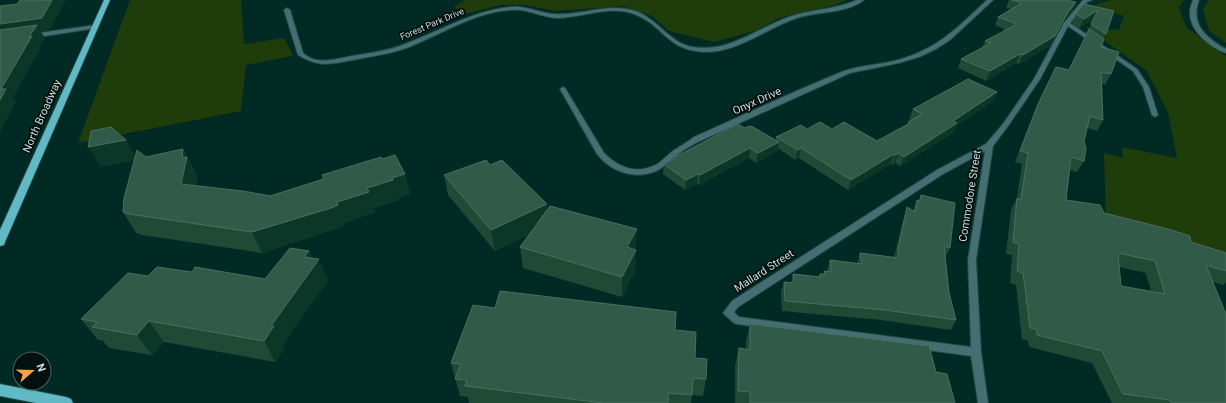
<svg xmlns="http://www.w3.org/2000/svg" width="1226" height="403" font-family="Roboto,sans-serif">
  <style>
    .green { fill: #1f3d0b }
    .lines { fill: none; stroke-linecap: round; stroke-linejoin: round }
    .street-casing { stroke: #214742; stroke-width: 2 }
    .primary-casing { stroke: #214742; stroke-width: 2 }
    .street { fill: #456e73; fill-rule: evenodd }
    .primary { fill: #60b9c5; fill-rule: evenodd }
    .wall { fill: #204a36; fill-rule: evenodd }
    .shaded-wall { fill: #0c3728 }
    .building { fill: #325a48; stroke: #4a6f5f; fill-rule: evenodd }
    .labels { text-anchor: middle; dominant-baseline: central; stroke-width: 3.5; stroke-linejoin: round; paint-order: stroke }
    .far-street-label { font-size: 9px; fill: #cadeda; stroke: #02100e }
    .street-label { font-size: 11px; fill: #cadeda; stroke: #02100e }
  </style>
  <rect width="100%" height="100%" fill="#012a25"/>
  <g class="green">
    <polygon points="130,0 241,0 244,44 284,38 293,56 246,65 241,111 78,143"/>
    <polygon points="464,0 846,0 838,4 779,18 757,30 715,42 669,31 652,16 623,6 555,11 526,5 501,5 465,14 454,7"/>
    <polygon points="1110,0 1184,0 1179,7 1186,27 1226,56 1226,259 1106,221 1104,153 1123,158 1122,147 1177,158 1168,113 1147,71 1085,27 1119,30 1124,16 1093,6"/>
    <polygon points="1209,0 1226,0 1226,43 1209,31 1203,9"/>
  </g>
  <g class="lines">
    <defs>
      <g id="street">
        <path d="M857 0H864C846 14 818 11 797 18 767 28 740 51 707 52 667 52 664 25 634 14 610 5 583 17 559 18 542 18 527 8 511 10 475 12 442 34 409 47 391 54 372 56 353 60 329 64 320 68 298 55L284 10 287 8 290 10 303 53C306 55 309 58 313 59 325 63 340 58 352 56 370 53 388 51 405 44 440 31 472 11 510 7 525 5 539 13 554 14 582 16 610 1 638 12 658 20 671 44 693 47 732 53 760 25 795 15 816 9 837 9 857 0Z"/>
        <path d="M987 0H993L950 40 936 49 919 57 899 63 850 73 700 141C693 144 687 148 681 152 672 158 666 166 656 171 634 180 611 172 597 154L560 89 563 87 565 88 604 153C620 169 639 175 659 163 664 159 669 154 673 151 680 146 688 142 694 137 744 115 794 91 844 71 861 65 880 65 898 60 939 48 957 28 987 0Z"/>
        <path d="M1083 0H1092L1087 2 1070 23 1137 69 1149 87 1158 115 1155 117 1152 115 1143 87 1133 71 1068 26 1040 79 1008 126 993 146 976 260 981 352 988 403H978L971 356 737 324 734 323 723 313 732 301 937 170 986 144 1003 124 1034 79 1064 23ZM985 151 968 260 971 347 739 317 734 312 738 307 943 174Z"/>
        <path d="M1193 0H1199C1190 24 1206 38 1226 49V53C1211 48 1191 32 1190 15 1189 10 1191 5 1193 0Z"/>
        <polygon points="95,25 97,26 97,28 32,38 29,36 32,34"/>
      </g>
      <g id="primary">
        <polygon points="104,0 110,0 5,242 4,245 0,246 0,230"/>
        <polygon points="0,384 66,397 71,399 73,403 36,403 0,396"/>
      </g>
    </defs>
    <use href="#street" class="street-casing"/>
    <use href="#primary" class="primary-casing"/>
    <use href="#street" class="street"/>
    <use href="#primary" class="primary"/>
  </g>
  <g class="wall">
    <polygon points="1009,0 1066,0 1076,2 1072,11 1063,22 1051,45 1019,64 1016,63 986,81 958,68 961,59 982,48 985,41 1006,30 995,25 998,17 1011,9 1006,8"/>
    <path d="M1084 4 1106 34 1103 38 1101 47 1111 74 1105 85 1102 84 1103 120 1097 131 1087 128 1084 141V161L1077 172 1070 170 1066 200 1104 213 1191 242 1226 253V282L1223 285 1213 282 1226 403H1112L1092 363 1029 347 1028 341 1022 339 1016 285 1010 283 1012 255 1006 254 1011 210 1017 198 1022 164 1015 162 1033 116 1056 67 1069 70 1094 19 1079 28 1072 23 1076 14ZM1119 267 1146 273 1151 291 1121 286Z"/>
    <polygon points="997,92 993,101 956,126 953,133 900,166 895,163 893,165 891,164 848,190 799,158 795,160 778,148 777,151 756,163 749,158 699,185 697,184 685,190 663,174 664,164 674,159 675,157 745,128 776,140 776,137 807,129 832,129 877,141 908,124 908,122 912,120 909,119 913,109"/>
    <polygon points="183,149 197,176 196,186 270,196 382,159 405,174 410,194 398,198 399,200 374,208 375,212 344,223 345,225 338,228 262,253 142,235 136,233 123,212 134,160 101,167 136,156 146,157"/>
    <polygon points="490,165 547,204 547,210 636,249 635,271 622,297 523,268 520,247 530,234 495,251 448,195 444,175"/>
    <polygon points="921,195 950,248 945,258 949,293 956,320 951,330 881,320 782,311 781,292 784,282 791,283 793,274 819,277 820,274 824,274 824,271 827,272 827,270 830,260 857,263 860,253 894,257 904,217 907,207 913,211 917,200 918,201"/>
    <polygon points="309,251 312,258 328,280 283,344 285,347 275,362 164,342 152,355 109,348 103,341 98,340 81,319 148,276 192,272 265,279"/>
    <polygon points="750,324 936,372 955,403 735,403 735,366 739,348 746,349 746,342"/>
    <polygon points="675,330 695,358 706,379 703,396 692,395 691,403 469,403 468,397 460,396 451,363"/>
  </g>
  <g class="shaded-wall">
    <polygon points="52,0 66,0 50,30 41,32 45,38 39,47 40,49 13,98 16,102 0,132 0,100 1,89 0,24"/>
    <polygon points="1076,2 1072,11 1063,22 1051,45 1019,64 1023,55 1067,14"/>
    <polygon points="1098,10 1094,19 1079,28 1084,19"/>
    <polygon points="1020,54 1016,63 986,81 990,71"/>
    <polygon points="997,92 993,101 956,126 953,133 900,166 904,157 953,121"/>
    <polygon points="126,140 138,160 101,167 88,147"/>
    <polygon points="779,142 777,151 756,163 758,153"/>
    <polygon points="750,148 749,158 699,185 700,175"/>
    <polygon points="801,148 799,158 795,160 798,150"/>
    <polygon points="183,149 197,176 192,205 181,184 182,158"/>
    <polygon points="899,153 895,163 893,165 896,155"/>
    <polygon points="894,154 891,164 848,190 851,180"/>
    <polygon points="405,174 410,194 398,198 399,200 374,208 375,212 344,223 345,225 338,228 262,253 252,232 337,202 367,188 392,178"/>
    <polygon points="698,174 697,184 685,190 686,180"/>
    <polygon points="547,204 549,225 495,251 491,230"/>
    <polygon points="637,229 636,249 626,268 627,247"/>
    <polygon points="636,250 635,271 622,297 622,277"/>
    <polygon points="309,251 315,265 319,259 328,280 283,344 285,347 275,362 264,341 304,257"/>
    <polygon points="149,321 164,342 152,355 137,335"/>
  </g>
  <g class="building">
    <polygon points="20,0 52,0 42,18 0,24 0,6 17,4"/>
    <polygon points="1012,0 1066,0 1076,2 1067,14 1055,36 1023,55 1020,54 990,71 961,59 991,43 985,41 1017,24 998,17 1022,3"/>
    <polygon points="1084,4 1114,11 1106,34 1091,24 1098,10 1084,19 1076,14"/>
    <polygon points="37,25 29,37 32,36 1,89 6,89 0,100 0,30"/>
    <path d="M1089 29 1104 39 1101 47 1119 52 1111 74 1101 72 1103 120 1090 116 1084 141 1086 149 1084 161 1071 157 1066 200 1100 205 1104 213 1168 229 1190 236 1191 242 1226 253V271L1206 265 1225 312H1226V403H1171L1170 400 1123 394 1102 351 1037 335 1036 329 1030 328 1023 273 1017 271 1019 244 1013 242 1017 198 1021 200 1028 153 1020 151 1038 104 1056 67 1069 70ZM1118 253 1155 261 1165 294 1121 286Z"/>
    <polygon points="968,79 997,92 953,121 957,123 904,157 899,153 896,155 894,154 851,180 801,148 798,150 776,137 801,125 807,129 820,122 832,129 844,122 877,141 910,123 908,122 922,114 913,109"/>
    <polygon points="738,124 745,128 749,126 753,127 779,142 758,153 750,148 700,175 698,174 686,180 664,164 676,158 675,157"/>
    <polygon points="111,127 126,140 88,147 91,131"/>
    <polygon points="183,149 182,158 187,157 181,184 243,191 270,196 324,179 322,175 381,157 382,159 395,155 405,174 392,178 393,180 367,188 369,192 337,202 338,205 331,208 252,232 129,214 123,212 124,198 137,150 146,157"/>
    <polygon points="486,160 490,165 502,160 547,204 491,230 444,175"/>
    <polygon points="921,195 955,203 950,248 944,246 949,293 956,320 885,310 785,301 784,282 794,283 793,274 820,277 820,274 825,274 824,271 831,272 830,260 862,264 860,253 899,258 898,249 907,207 915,212 917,200 920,201"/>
    <polygon points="550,206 637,229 627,247 636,250 622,277 520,247"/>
    <polygon points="290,248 309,251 304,257 319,259 271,326 274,326 264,341 149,321 137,335 92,327 97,322 81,319 128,273 148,276 157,267 192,272 195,267 265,279"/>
    <polygon points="500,291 676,312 675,330 696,332 695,358 707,359 706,379 693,378 692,395 668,393 668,403 603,403 465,386 467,380 455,379 461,364 451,363 473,305 495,308"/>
    <polygon points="750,324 929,346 936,372 947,374 955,403 750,403 750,392 738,391 739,348 750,350"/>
  </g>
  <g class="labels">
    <g class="far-street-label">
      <text transform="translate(432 24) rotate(-23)">Forest Park Drive</text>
    </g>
    <g class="street-label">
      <text transform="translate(757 101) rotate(-24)">Onyx Drive</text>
      <text transform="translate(42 116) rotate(-66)">North Broadway</text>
      <text transform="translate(970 196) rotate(-81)">Commodore Street</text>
      <text transform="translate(764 271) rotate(-33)">Mallard Street</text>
    </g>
  </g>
  <g transform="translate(32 371) rotate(70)"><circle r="19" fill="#02100e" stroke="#526260"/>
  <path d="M0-3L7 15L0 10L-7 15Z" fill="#f6a248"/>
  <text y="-6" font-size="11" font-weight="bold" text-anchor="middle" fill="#cadeda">N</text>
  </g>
</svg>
